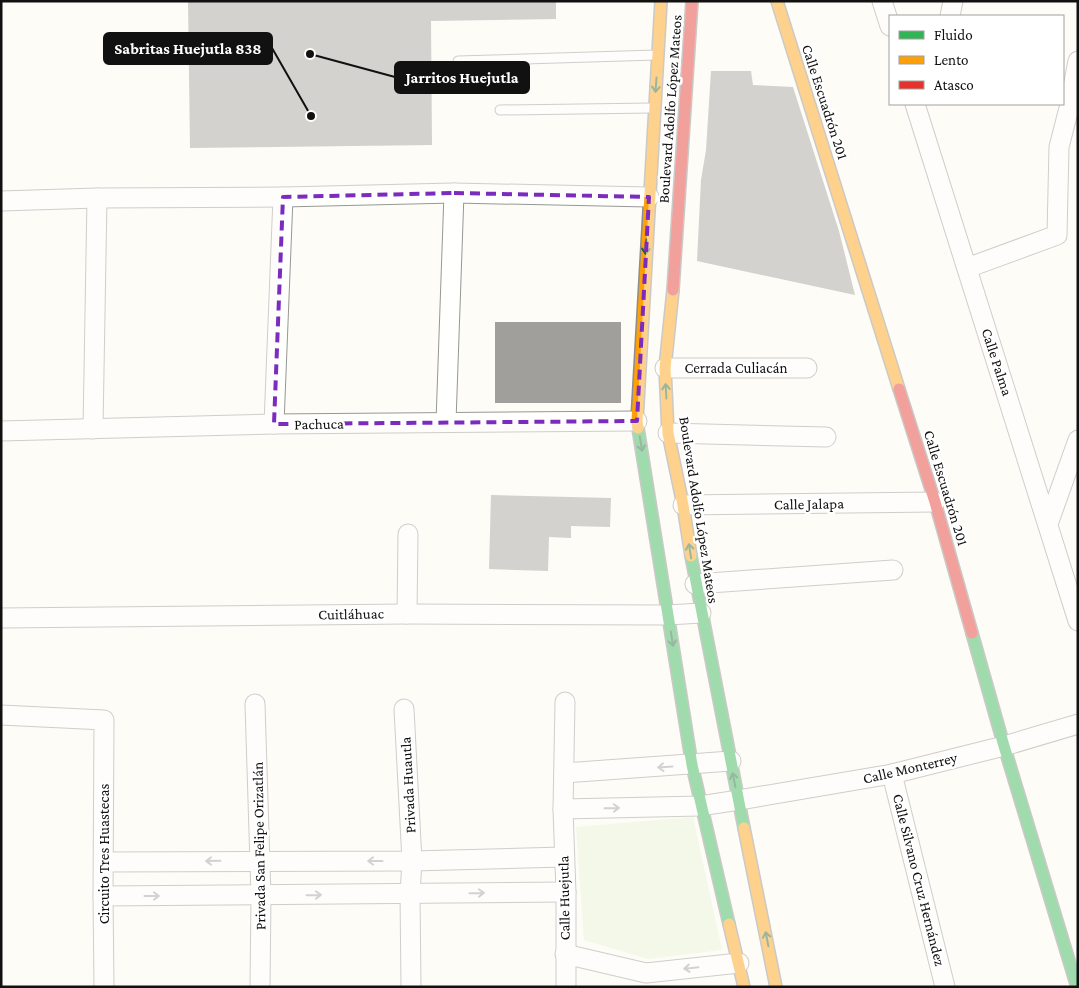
<svg xmlns="http://www.w3.org/2000/svg" width="1079" height="988" font-family="'Crimson Pro',serif">
  <style>
    .green { fill: #e7f3d7 }
    .building { fill: #a19f9c }
    .lines { fill: none; stroke-linecap: round; stroke-linejoin: round }
    .lane-casing { stroke: #979795; stroke-width: 11 }
    .street-casing { stroke: #979795; stroke-width: 21 }
    .fast-casing { stroke: #8e8d8b; stroke-width: 14 }
    .slow-casing { stroke: #8e8d8b; stroke-width: 14 }
    .jam-casing { stroke: #8e8d8b; stroke-width: 14 }
    .lane { stroke: #fffffe; stroke-width: 9 }
    .street { stroke: #fffffe; stroke-width: 19 }
    .fast { stroke: #30b455; stroke-width: 11 }
    .slow { stroke: #ff9f0a; stroke-width: 11 }
    .jam { stroke: #e5322d; stroke-width: 11 }
    .oneway { stroke: #206233 }
    .oneway2 { stroke: #a0a09f }
    .marked { fill: none; stroke: #7b2cbf; stroke-width: 4; stroke-dasharray: 10 6; stroke-linejoin: round }
    .labels { text-anchor: middle; dominant-baseline: central; stroke-width: 5; stroke-linejoin: round; paint-order: stroke }
    .street-label { font-size: 15px; fill: #111; stroke: #fff }
    .leader { fill: none; stroke: #111; stroke-width: 2 }
    .callout-dot { fill: #111; stroke: #fff; stroke-width: 2 }
    .callout { fill: #111; stroke: #111; stroke-width: 2 }
    .callout-label { font-size: 16px; text-anchor: middle; font-weight: bold; fill: #fff }
  </style>
  <rect width="100%" height="100%" fill="#fdfcf7"/>
  <polygon class="green" points="693,817 722,950 648,959 584,940 576,827"/>
  <g class="building">
    <polygon points="188,1 556,1 556,19 431,21 432,145 190,148"/>
    <polygon points="711,71 751,71 753,85 793,87 839,231 855,295 697,261 701,180 706,150"/>
    <rect x="495" y="322" width="126" height="81"/>
    <polygon points="491,495 611,498 610,527 571,526 571,538 549,537 548,571 489,569"/>
  </g>
  <g class="lines">
    <defs>
      <g id="lane">
        <polyline points="458,61 656,55"/>
        <polyline points="500,110 652,108"/>
      </g>
      <g id="street">
        <polyline points="882,1 890,26"/>
        <polyline points="950,16 953,1"/>
        <polyline points="915,104 1078,621"/>
        <polyline points="1,201 97,198 283,197 454,193 649,197"/>
        <polyline points="967,268 1057,235 1059,147 1069,108 1078,61"/>
        <polyline points="665,368 807,368"/>
        <polyline points="446,422 454,193"/>
        <polyline points="274,424 283,197"/>
        <polyline points="93,429 97,198"/>
        <polyline points="1,431 274,424 637,421"/>
        <polyline points="668,433 826,437"/>
        <polyline points="683,505 935,502"/>
        <polyline points="1048,524 1078,440"/>
        <polyline points="695,584 893,570"/>
        <polyline points="407,614 408,534"/>
        <polyline points="1,618 407,614 668,615 701,613"/>
        <polyline points="565,702 563,809 566,892 566,987"/>
        <polyline points="255,704 261,896 260,987"/>
        <polyline points="404,709 412,861 410,894 411,987"/>
        <polyline points="1,715 104,720 103,896 104,987"/>
        <polyline points="564,773 731,761"/>
        <polyline points="892,774 945,987"/>
        <polyline points="563,809 700,806 739,800 892,774 1004,746 1078,724"/>
        <polyline points="104,862 412,861 564,857"/>
        <polyline points="103,896 566,892"/>
        <polyline points="565,954 646,973 739,963"/>
      </g>
      <g id="fast">
        <polyline points="638,428 692,765 729,924"/>
        <polyline points="691,556 744,828"/>
        <polyline points="972,633 1004,746 1077,987"/>
      </g>
      <g id="slow">
        <polyline points="777,1 899,389"/>
        <polyline points="673,290 665,368 668,433 683,505 691,556"/>
        <polyline points="638,428 637,421 661,1"/>
        <polyline points="744,828 776,987"/>
        <polyline points="729,924 744,987"/>
      </g>
      <g id="jam">
        <polyline points="673,290 692,1"/>
        <polyline points="899,389 935,502 972,633"/>
      </g>
    </defs>
    <use href="#lane" class="lane-casing"/>
    <use href="#street" class="street-casing"/>
    <use href="#fast" class="fast-casing"/>
    <use href="#slow" class="slow-casing"/>
    <use href="#jam" class="jam-casing"/>
    <use href="#lane" class="lane"/>
    <use href="#street" class="street"/>
    <use href="#fast" class="fast"/>
    <use href="#slow" class="slow"/>
    <use href="#jam" class="jam"/>
  </g>
  <defs><path id="oneway-shaft" d="M-6 0H5M1.5-3L5.5 0L1.5 3" fill="none" stroke-width="1.6" stroke-linecap="round" stroke-linejoin="round" transform="scale(1.25)"/></defs>
  <g class="oneway">
    <use href="#oneway-shaft" transform="translate(656 85) rotate(94)"/>
    <use href="#oneway-shaft" transform="translate(646 247) rotate(93)"/>
    <use href="#oneway-shaft" transform="translate(666 391) rotate(-93)"/>
    <use href="#oneway-shaft" transform="translate(641 444) rotate(81)"/>
    <use href="#oneway-shaft" transform="translate(690 551) rotate(-99)"/>
    <use href="#oneway-shaft" transform="translate(672 639) rotate(81)"/>
    <use href="#oneway-shaft" transform="translate(734 780) rotate(-101)"/>
    <use href="#oneway-shaft" transform="translate(767 939) rotate(-101)"/>
  </g>
  <g class="oneway2">
    <use href="#oneway-shaft" transform="translate(665 767) rotate(176)"/>
    <use href="#oneway-shaft" transform="translate(612 808) rotate(-1)"/>
    <use href="#oneway-shaft" transform="translate(213 861) rotate(179)"/>
    <use href="#oneway-shaft" transform="translate(375 861) rotate(-180)"/>
    <use href="#oneway-shaft" transform="translate(477 893) rotate(-1)"/>
    <use href="#oneway-shaft" transform="translate(314 895) rotate(-1)"/>
    <use href="#oneway-shaft" transform="translate(152 896)"/>
    <use href="#oneway-shaft" transform="translate(691 968) rotate(174)"/>
  </g>
  <path d="M0 0H1079V988H0ZM454 193 649 197 637 421 274 424 283 197Z" fill="#fdfcf7" fill-opacity=".55" fill-rule="evenodd"/>
  <path class="marked" d="M454 193 649 197 637 421 274 424 283 197Z"/>
  <g class="labels">
    <g class="street-label">
      <text transform="translate(825 102) rotate(72)">Calle Escuadrón 201</text>
      <text transform="translate(670 109) rotate(-86)">Boulevard Adolfo López Mateos</text>
      <text transform="translate(997 362) rotate(72)">Calle Palma</text>
      <text x="736" y="368">Cerrada Culiacán</text>
      <text transform="translate(319 424) rotate(-1)">Pachuca</text>
      <text transform="translate(946 488) rotate(73)">Calle Escuadrón 201</text>
      <text transform="translate(809 504) rotate(-1)">Calle Jalapa</text>
      <text transform="translate(699 510) rotate(81)">Boulevard Adolfo López Mateos</text>
      <text transform="translate(351 614) rotate(-1)">Cuitláhuac</text>
      <text transform="translate(910 768) rotate(-13)">Calle Monterrey</text>
      <text transform="translate(408 785) rotate(-93)">Privada Huautla</text>
      <text transform="translate(259 846) rotate(-91)">Privada San Felipe Orizatlán</text>
      <text transform="translate(104 854) rotate(-90)">Circuito Tres Huastecas</text>
      <text transform="translate(919 880) rotate(76)">Calle Silvano Cruz Hernández</text>
      <text transform="translate(564 898) rotate(-91)">Calle Huejutla</text>
    </g>
  </g>
  <path class="leader" d="M311 116L272 48M310 54L395 77"/>
  <g class="callout-dot">
    <circle cx="311" cy="116" r="5"/>
    <circle cx="310" cy="54" r="5"/>
  </g>
  <g class="callout">
    <rect x="104" y="33" width="168" height="31" rx="5"/>
    <rect x="395" y="62" width="134" height="31" rx="5"/>
  </g>
  <g class="callout-label">
    <text x="188" y="54">Sabritas Huejutla 838</text>
    <text x="462" y="83">Jarritos Huejutla</text>
  </g>
  <rect width="1079" height="988" fill="none" stroke="#111111" stroke-width="5"/>
  <rect x="889" y="15" width="175" height="90" fill="#ffffff" stroke="#a0a0a0"/>
  <rect x="899" y="31" width="25" height="8" fill="#30b455" stroke="#a0a0a0"/>
  <text x="934" y="40" font-size="15" fill="#111111">Fluido</text>
  <rect x="899" y="56" width="25" height="8" fill="#ff9f0a" stroke="#a0a0a0"/>
  <text x="934" y="65" font-size="15" fill="#111111">Lento</text>
  <rect x="899" y="81" width="25" height="8" fill="#e5322d" stroke="#a0a0a0"/>
  <text x="934" y="90" font-size="15" fill="#111111">Atasco</text>
</svg>
